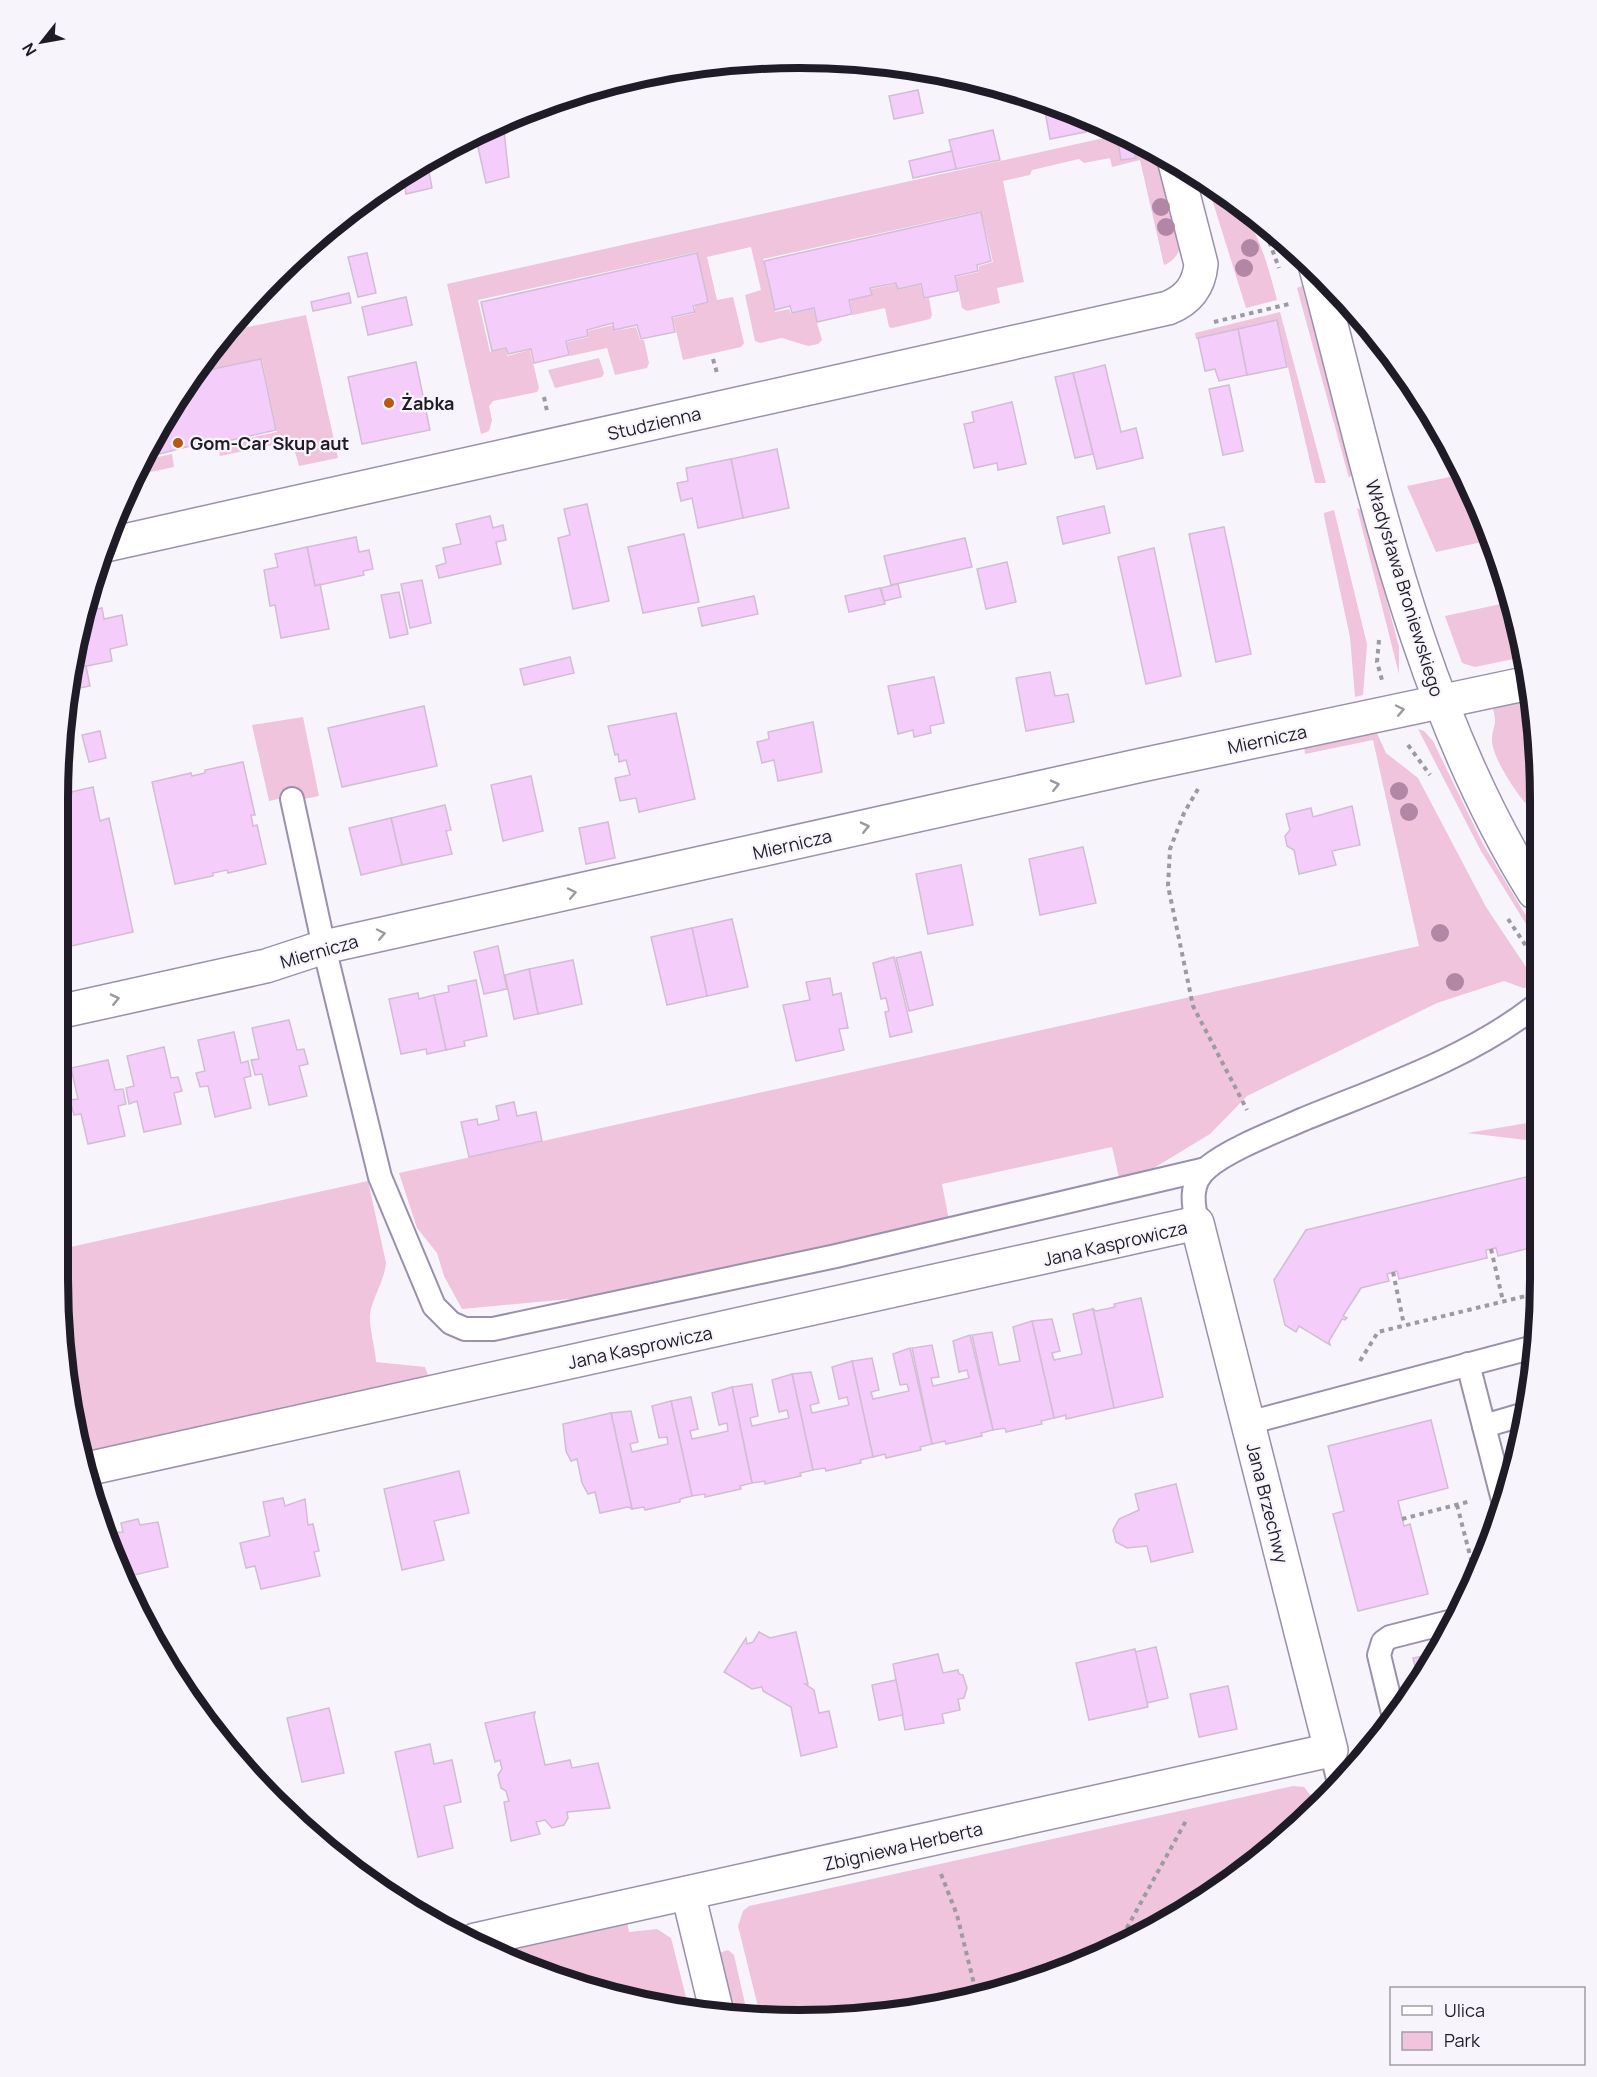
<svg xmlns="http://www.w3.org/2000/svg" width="1597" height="2077" font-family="Manrope,sans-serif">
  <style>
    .green { fill: #efc4dc }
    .building { fill: #f5cdfa; stroke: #d2bdd5; stroke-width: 1.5 }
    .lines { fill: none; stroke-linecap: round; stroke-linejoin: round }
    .service-casing { stroke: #9a91ab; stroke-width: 26 }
    .minor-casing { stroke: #9a91ab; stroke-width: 36 }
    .tertiary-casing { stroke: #9a91ab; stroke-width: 36 }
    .path { stroke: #9d9aa2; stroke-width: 4; stroke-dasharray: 4.5 4.5; stroke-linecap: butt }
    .service { stroke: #fff; stroke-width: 22 }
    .minor { stroke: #fff; stroke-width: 33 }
    .tertiary { stroke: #fff; stroke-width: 33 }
    .tree { fill: #b287a5 }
    .oneway { stroke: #9b999e }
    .poi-dot { fill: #b85814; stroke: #f7f5fb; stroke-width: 2 }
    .labels { text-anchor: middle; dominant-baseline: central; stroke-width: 4.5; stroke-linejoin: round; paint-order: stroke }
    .poi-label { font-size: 18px; font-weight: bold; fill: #201c27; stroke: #f7f5fb; text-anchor: start }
    .street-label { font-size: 18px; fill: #201c27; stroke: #f7f5fb }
    .rim { fill: none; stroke: #201c27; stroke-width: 8 }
  </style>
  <rect width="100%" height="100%" fill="#f7f5fb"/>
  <g class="green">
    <path d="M1122 134 1157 153C1162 172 1184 233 1180 249 1177 256 1171 263 1164 265L1140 160 1112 167 1110 158 1084 163 1079 159 1032 170 1030 175 1003 181 1024 282 997 288 1000 303 967 311 962 308 956 277 979 272V266L993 262 981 211 763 259 775 312 789 309 791 314 813 309 822 340 818 344 808 346 782 338 760 343 755 341 745 295 761 290 751 247 707 257 717 300 733 297 744 343 741 347 683 360 673 318 695 313V306L708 302 697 252 478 300 490 352 506 349 507 356 530 350 539 388 537 392 493 401 489 406 492 420 489 431 481 434 447 284Z"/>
    <path d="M1206 180C1252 204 1265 254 1277 300L1246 308Z"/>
    <polygon points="896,284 898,290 920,285 924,299 929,298 932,315 930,319 892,328 889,327 885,308 853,315 850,300 872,295 871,289"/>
    <polygon points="1302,286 1353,473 1349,478 1297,288"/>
    <polygon points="1280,312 1326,483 1315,483 1277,320 1196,339 1195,333"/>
    <polygon points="306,315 338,458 299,466 292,441 220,456 218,445 277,432 262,359 194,372 210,347 224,332"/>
    <polygon points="613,325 614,331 636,327 640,340 644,340 649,363 647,368 615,375 607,348 570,356 567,342 589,337 588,331"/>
    <polygon points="599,358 604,373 602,377 555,388 548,370"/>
    <polygon points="172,454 174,467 131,476 139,461"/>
    <polygon points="1459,475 1491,540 1436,552 1407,486"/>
    <polygon points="1357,508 1363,511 1399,647 1399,674"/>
    <polygon points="1334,510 1367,644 1363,695 1355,697 1350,637 1324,516 1324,513"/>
    <polygon points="1510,602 1523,657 1475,667 1462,663 1445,616"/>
    <path d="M1532 697 1534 703 1525 706 1534 737V813C1520 799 1493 760 1492 741 1492 726 1498 726 1493 709Z"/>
    <polygon points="303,717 319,796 304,799 301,794 269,801 252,725"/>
    <polygon points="1418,729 1424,731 1433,741 1483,844 1534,929 1534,937 1481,851"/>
    <polygon points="1376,731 1386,753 1418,778 1486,907 1534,979 1534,987 1523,988 1504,981 1437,1003 1247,1096 1210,1134 1144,1174 1120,1182 1112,1147 942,1184 949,1220 580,1298 462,1309 444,1276 437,1253 417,1228 399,1173 1419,946 1373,740 1305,754 1304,747"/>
    <polygon points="1534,1122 1534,1141 1467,1133"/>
    <path d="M368 1181 386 1263C384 1282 373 1296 370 1314 369 1328 375 1346 376 1362L425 1367 430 1380 80 1456 57 1279V1250Z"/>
    <polygon points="1293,1786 1304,1787 1319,1806 1210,1895 1083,1963 991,1995 799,2020 760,2015 738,1926 743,1911 749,1906"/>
    <polygon points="627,1922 629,1932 657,1929 671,1938 688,2005 607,1995 499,1950"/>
    <polygon points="728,1950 734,1955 747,2013 733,2009 719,1953"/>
  </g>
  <g class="building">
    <polygon points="654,71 661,71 663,81 595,98 593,90"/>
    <polygon points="593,90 595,98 534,113 533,108"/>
    <polygon points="918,90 923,113 894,119 889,96"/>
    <polygon points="1063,108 1082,113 1086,132 1050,139 1045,111"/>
    <polygon points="993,130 1000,160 956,169 949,140"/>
    <polygon points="504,131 509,177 486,183 476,138"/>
    <polygon points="1131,140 1136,158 1121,160 1118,142"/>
    <polygon points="952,151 956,169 913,178 909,161"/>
    <polygon points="427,161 432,188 406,194 405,187 381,193 380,187 387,182"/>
    <polygon points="981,212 991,261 977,265 978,271 955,276 958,291 924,298 921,284 898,289 896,283 870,288 872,295 849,300 852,314 817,322 814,308 792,313 790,306 775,310 764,261"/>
    <polygon points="367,253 376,293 358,297 348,257"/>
    <polygon points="697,253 708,302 693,306 695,312 672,317 675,332 641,339 637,325 614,330 613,323 587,330 588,336 566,341 569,355 534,363 531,349 508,354 506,348 492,351 481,302"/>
    <polygon points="349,293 351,303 313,311 311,302"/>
    <polygon points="406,297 412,325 368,335 362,307"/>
    <polygon points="1277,320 1287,367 1247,375 1238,329"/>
    <polygon points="1238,329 1247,375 1219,381 1215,369 1205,371 1198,338"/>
    <polygon points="261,359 276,430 218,443 217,439 140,459 194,373"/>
    <polygon points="416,362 430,430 362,444 348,377"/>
    <polygon points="1105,365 1121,432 1136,428 1143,458 1097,469 1073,373"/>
    <polygon points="1073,373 1093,454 1075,458 1055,377"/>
    <polygon points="1229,385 1243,451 1223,455 1209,389"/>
    <polygon points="1012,402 1026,464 998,470 997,463 974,468 964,424 974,422 972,412"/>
    <polygon points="777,449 789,508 743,518 731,459"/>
    <polygon points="731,459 743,518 698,528 692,498 681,501 677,483 688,481 686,468"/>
    <polygon points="587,504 609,601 573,609 558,538 570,535 564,509"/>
    <polygon points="1104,506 1110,533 1063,544 1057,517"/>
    <polygon points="490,516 493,528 503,525 506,540 496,542 501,564 439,578 436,566 446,563 443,548 461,544 456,524"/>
    <polygon points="1224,527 1251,654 1216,662 1189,534"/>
    <polygon points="684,534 699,602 643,613 628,547"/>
    <polygon points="356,537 359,552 369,550 373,569 363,571 364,575 315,586 307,547"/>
    <polygon points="965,538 972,567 891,585 884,556"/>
    <polygon points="307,547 315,586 320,584 329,629 281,638 275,605 270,606 264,570 278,567 275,554"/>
    <polygon points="1154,548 1181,676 1146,684 1118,557"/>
    <polygon points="1007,562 1016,602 986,609 977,569"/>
    <polygon points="422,580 431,623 410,628 401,584"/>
    <polygon points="898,584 901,597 884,601 881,588"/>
    <polygon points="880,588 885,604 849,612 845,596"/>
    <polygon points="399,592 408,634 390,638 381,595"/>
    <polygon points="754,596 758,614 702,626 698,608"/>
    <polygon points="102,608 104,619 122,615 127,645 110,649 112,661 72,669 81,612"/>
    <polygon points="570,657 574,673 524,685 520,669"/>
    <polygon points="86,666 90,686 69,690 72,669"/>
    <polygon points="1050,672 1055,696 1068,694 1074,722 1026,731 1016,678"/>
    <polygon points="934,677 944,723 930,726 931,733 914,737 913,730 898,734 888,686"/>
    <polygon points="424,706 437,766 342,787 328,728"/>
    <polygon points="676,713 695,799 639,812 636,798 620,801 615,778 630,775 626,760 619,762 618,754 615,755 608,726"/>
    <polygon points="813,722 822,772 778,781 774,760 762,763 757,742 769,739 768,732"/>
    <polygon points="100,731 106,758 89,762 82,735"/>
    <polygon points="243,762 255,815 251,815 253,826 257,825 266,864 228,873 227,870 213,873 213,876 175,884 152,782 191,773 192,776 205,773 205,770"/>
    <polygon points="531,776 543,831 503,841 491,785"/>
    <polygon points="93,787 100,821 109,818 133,932 58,949 58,795"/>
    <polygon points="445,805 451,830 446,831 452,854 402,865 391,818"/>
    <polygon points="1352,806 1360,845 1332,851 1336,865 1299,874 1294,850 1287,846 1285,836 1290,830 1286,814 1311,808 1313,817"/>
    <polygon points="391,818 402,865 361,875 349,828"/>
    <polygon points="608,822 615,858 586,864 579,828"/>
    <polygon points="1083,847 1096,903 1040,915 1029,859"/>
    <polygon points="961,865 973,925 928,934 916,874"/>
    <polygon points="732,919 748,987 707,996 692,928"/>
    <polygon points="692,928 707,996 667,1005 651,937"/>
    <polygon points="498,946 507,989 484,994 474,952"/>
    <polygon points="921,952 933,1005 909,1011 896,958"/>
    <polygon points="894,957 912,1032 890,1037 885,1012 889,1011 886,998 881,999 873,963"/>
    <polygon points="573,960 582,1004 538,1014 529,969"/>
    <polygon points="529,969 538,1014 514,1019 505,975"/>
    <polygon points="830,978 833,995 841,993 848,1028 839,1029 844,1050 796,1061 783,1005 810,1000 806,982"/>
    <polygon points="476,980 487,1036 464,1041 465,1046 446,1050 434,995 449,992 448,986"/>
    <polygon points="418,993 419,999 434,995 446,1050 427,1054 426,1049 401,1054 389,999"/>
    <polygon points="289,1020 297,1050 304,1049 308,1064 299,1066 307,1096 269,1105 262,1074 255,1075 251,1060 259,1059 252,1028"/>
    <polygon points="234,1032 241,1063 248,1061 251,1076 244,1078 251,1108 215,1117 208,1086 200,1087 196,1073 205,1071 198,1040"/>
    <polygon points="164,1047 171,1078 178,1077 182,1091 174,1093 181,1124 144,1132 137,1101 129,1104 126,1088 134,1086 127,1056"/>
    <polygon points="108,1060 115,1090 123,1089 126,1104 118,1106 125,1136 88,1144 81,1114 74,1115 70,1100 78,1099 71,1068"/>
    <polygon points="514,1102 517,1116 536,1112 542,1141 469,1157 461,1122 477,1119 478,1125 499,1120 496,1106"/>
    <polygon points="1534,1175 1534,1247 1498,1256 1496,1248 1486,1250 1487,1258 1399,1279 1397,1271 1387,1274 1389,1281 1361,1288 1343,1316 1347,1318 1345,1320 1342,1319 1329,1341 1330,1345 1299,1326 1296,1332 1285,1325 1274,1280 1306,1230"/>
    <polygon points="1141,1298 1163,1397 1114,1408 1093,1309 1096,1311 1115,1307 1114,1304"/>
    <polygon points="1093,1309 1114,1408 1066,1419 1066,1415 1054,1418 1032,1321 1052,1319 1060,1351 1052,1353 1054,1360 1082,1354 1073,1314"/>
    <polygon points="1032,1321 1054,1418 1041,1421 1042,1424 1006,1432 1005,1428 993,1430 972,1335 992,1332 999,1365 1020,1361 1013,1327"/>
    <polygon points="970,1335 993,1430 981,1433 982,1436 946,1444 945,1441 932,1444 912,1348 932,1345 939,1377 931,1378 933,1386 969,1378 967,1370 959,1372 953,1341"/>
    <polygon points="910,1348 932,1444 920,1447 921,1450 886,1458 885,1454 873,1457 852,1361 872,1358 879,1390 871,1392 873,1399 909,1391 907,1384 900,1385 893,1354"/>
    <polygon points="852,1361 873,1457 860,1460 861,1463 826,1471 825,1468 813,1470 792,1374 811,1372 819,1403 810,1405 812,1413 849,1405 847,1397 839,1399 832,1367"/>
    <polygon points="792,1374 813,1470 800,1473 801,1476 765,1484 765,1481 752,1483 732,1387 752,1384 758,1416 750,1418 752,1426 789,1418 787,1410 779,1412 772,1380"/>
    <polygon points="732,1387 752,1483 740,1486 741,1489 705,1497 705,1494 692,1496 671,1401 691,1397 698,1429 690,1431 692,1439 720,1433 728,1431 727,1423 719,1425 712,1393"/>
    <polygon points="671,1401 692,1496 680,1499 680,1502 645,1510 644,1507 632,1509 611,1413 631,1411 638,1442 630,1444 632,1452 668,1444 667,1437 659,1438 652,1406"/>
    <polygon points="611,1413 632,1509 628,1507 600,1513 595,1492 588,1494 582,1483 577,1459 571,1461 566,1451 563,1424"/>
    <polygon points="1431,1420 1448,1488 1398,1501 1404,1526 1410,1524 1428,1594 1358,1611 1333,1514 1344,1511 1328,1446"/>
    <polygon points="459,1471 469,1513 434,1521 444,1560 402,1570 384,1489"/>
    <polygon points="1176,1484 1193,1552 1151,1562 1147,1546 1127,1548 1116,1542 1113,1530 1119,1519 1139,1510 1135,1494"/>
    <polygon points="283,1498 285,1506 305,1499 308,1525 313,1524 319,1551 314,1552 320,1576 261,1589 255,1566 246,1568 240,1543 270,1536 263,1502"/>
    <polygon points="138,1519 140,1525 158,1522 168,1567 134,1575 136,1582 129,1583 108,1533 123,1532 121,1523"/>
    <polygon points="759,1632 770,1638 796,1632 808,1684 805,1684 814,1690 819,1713 829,1711 837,1747 801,1756 791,1707 763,1691 762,1687 752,1689 724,1672 746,1638 747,1644 753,1642"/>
    <polygon points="1156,1647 1168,1698 1147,1703 1135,1652"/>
    <polygon points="1135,1649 1148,1707 1089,1720 1076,1663"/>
    <polygon points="938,1654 943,1673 958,1670 959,1674 963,1675 967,1688 964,1698 958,1699 960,1710 942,1714 944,1723 905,1730 893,1664"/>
    <polygon points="1433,1654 1419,1683 1413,1658"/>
    <polygon points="896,1680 903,1715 879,1720 872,1685"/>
    <polygon points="1228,1686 1237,1729 1199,1737 1190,1694"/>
    <polygon points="329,1708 344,1773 302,1782 287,1718"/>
    <polygon points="535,1712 534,1717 545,1765 570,1760 572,1768 598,1763 610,1808 567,1812 568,1818 564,1825 552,1828 545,1820 536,1822 540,1834 511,1841 504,1802 509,1801 506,1791 501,1788 498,1775 502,1769 500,1760 495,1762 485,1723"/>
    <polygon points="430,1744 434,1764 452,1760 461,1802 444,1806 453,1848 418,1857 395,1752"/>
  </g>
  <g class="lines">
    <defs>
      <g id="service">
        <polyline points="292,799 324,947 380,1177 434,1306 451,1323 465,1329 493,1329 836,1256 1206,1169"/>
        <path d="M1197 1223C1193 1204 1189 1183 1207 1168 1229 1149 1277 1131 1304 1119 1382 1087 1467 1059 1534 1007"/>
        <polyline points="1468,1364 1504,1504"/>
        <polyline points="1248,1423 1534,1347"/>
        <polyline points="1484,1426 1525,1414"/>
        <polyline points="1394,1717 1379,1655 1383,1642 1390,1637 1449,1622"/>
        <polyline points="1331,1750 1339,1783"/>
      </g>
      <g id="minor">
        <path d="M106 545 1168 308C1188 300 1199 286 1201 264L1175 163"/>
        <polyline points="58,1012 266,966 324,947 1142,765 1529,683"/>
        <polyline points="82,1470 1197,1223 1331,1750 475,1940"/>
        <polyline points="688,1893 716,2009"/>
      </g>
      <path id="tertiary" d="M1316 268C1373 481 1416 703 1534 892"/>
    </defs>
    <use href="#service" class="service-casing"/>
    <use href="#minor" class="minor-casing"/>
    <use href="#tertiary" class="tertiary-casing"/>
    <g class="path">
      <polyline points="1263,225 1279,268"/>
      <polyline points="1214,322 1289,304"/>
      <polyline points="713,359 717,373"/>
      <polyline points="544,397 547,411"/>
      <polyline points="1379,640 1377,662 1382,680"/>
      <polyline points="1408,745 1430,775"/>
      <polyline points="1198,789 1184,813 1170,849 1168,886 1193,1006 1247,1110"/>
      <polyline points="1508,919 1534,958"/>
      <polyline points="1491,1249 1503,1301"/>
      <polyline points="1393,1272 1404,1325"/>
      <polyline points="1360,1361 1378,1332 1534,1294"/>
      <polyline points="1457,1505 1474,1571"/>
      <polyline points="1402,1519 1471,1501"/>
      <polyline points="941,1874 957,1915 977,1996"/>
      <polyline points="1118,1944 1187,1819"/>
    </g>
    <use href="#service" class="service"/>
    <use href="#minor" class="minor"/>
    <use href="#tertiary" class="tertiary"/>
  </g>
  <g class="tree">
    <circle cx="1161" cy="207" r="9"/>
    <circle cx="1166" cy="227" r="9"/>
    <circle cx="1250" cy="248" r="9"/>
    <circle cx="1244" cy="268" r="9"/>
    <circle cx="1399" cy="791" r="9"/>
    <circle cx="1409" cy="812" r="9"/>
    <circle cx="1440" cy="933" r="9"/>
    <circle cx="1455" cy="982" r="9"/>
  </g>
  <defs><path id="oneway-chevron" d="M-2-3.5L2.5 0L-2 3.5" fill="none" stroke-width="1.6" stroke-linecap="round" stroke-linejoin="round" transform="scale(1.5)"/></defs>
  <g class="oneway">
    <use href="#oneway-chevron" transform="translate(1400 710) rotate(-12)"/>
    <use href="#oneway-chevron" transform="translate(1055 785) rotate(-13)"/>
    <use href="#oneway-chevron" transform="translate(865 827) rotate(-13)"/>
    <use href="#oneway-chevron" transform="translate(572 893) rotate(-12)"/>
    <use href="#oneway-chevron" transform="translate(381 934) rotate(-12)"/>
    <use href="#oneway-chevron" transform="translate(115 999) rotate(-13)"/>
  </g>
  <g class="poi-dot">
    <circle cx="389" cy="403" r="6"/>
    <circle cx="178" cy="443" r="6"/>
  </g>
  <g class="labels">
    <g class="poi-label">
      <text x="401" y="403">Żabka</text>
      <text x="190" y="443">Gom-Car Skup aut</text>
    </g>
    <g class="street-label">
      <text transform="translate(654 423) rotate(-13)">Studzienna</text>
      <text transform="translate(1405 588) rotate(73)">Władysława Broniewskiego</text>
      <text transform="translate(1267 739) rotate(-12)">Miernicza</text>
      <text transform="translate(792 844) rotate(-13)">Miernicza</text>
      <text transform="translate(319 951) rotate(-16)">Miernicza</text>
      <text transform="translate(1115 1243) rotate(-13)">Jana Kasprowicza</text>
      <text transform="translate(640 1347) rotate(-12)">Jana Kasprowicza</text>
      <text transform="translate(1268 1503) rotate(76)">Jana Brzechwy</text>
      <text transform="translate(903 1846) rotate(-13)">Zbigniewa Herberta</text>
    </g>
  </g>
  <path d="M0 0H1597V2077H0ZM799 68H799A731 731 0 0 1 1530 799V1279A731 731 0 0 1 799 2010H799A731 731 0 0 1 68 1279V799A731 731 0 0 1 799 68Z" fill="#f7f5fb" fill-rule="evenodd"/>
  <path class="rim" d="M799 68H799A731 731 0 0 1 1530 799V1279A731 731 0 0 1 799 2010H799A731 731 0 0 1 68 1279V799A731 731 0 0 1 799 68Z"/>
  <rect x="1390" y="1987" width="195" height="78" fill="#f7f5fb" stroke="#a19ea6" stroke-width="1.5"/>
  <rect x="1402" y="2006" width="30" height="9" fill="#ffffff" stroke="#a19ea6" stroke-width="1.5"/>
  <text x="1444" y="2017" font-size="18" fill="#201c27">Ulica</text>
  <rect x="1402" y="2032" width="30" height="18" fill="#efc4dc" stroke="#a19ea6" stroke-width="1.5"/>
  <text x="1444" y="2047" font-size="18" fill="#201c27">Park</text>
  <g transform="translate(42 42) rotate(239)" stroke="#f7f5fb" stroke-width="4.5" paint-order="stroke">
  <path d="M0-4.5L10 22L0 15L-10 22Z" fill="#201c27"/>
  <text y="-9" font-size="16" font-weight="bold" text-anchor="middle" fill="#201c27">N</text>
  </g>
</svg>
